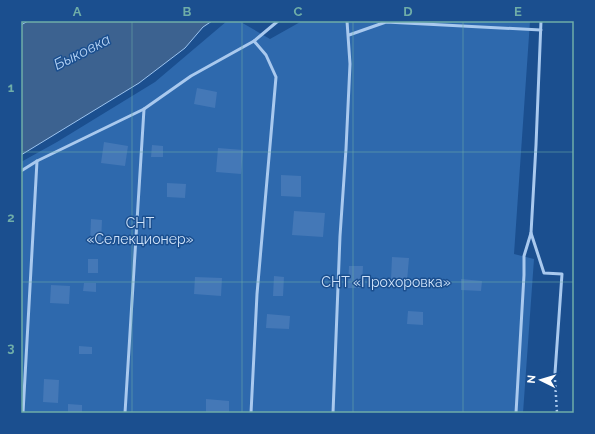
<svg xmlns="http://www.w3.org/2000/svg" width="595" height="434" font-family="Raleway,sans-serif">
  <style>
    .green { fill: #2e69ad }
    .water { fill: #3c6290; stroke: #9cc4f0 }
    .building { fill: #4478b7 }
    .lines { fill: none; stroke-linecap: round; stroke-linejoin: round }
    .path { stroke: #a9c9ee; stroke-width: 2.5; stroke-dasharray: 2 3; stroke-linecap: butt }
    .service { stroke: #a9c9ee; stroke-width: 3 }
    .grid { fill: none; stroke: #6fada8; stroke-width: 1; stroke-opacity: 0.55 }
    .labels { text-anchor: middle; dominant-baseline: central; stroke-width: 3; stroke-linejoin: round; paint-order: stroke }
    .park-label { font-size: 14px; fill: #cfe3fa; stroke: #1b4f8f }
    .water-label { font-size: 15px; font-style: italic; fill: #b5d3f5; stroke: #1b4f8f }
    .neatline { fill: none; stroke: #6fada8; stroke-width: 1.5 }
    .grid-label { font-size: 13px; text-anchor: middle; font-weight: bold; fill: #6fada8 }
  </style>
  <rect width="100%" height="100%" fill="#1b4f8f"/>
  <polygon class="green" points="227,21 239,21 270,39 302,21 530,21 514,254 534,259 523,413 21,413 21,162 57,142 155,82"/>
  <polygon class="water" points="28,21 212,21 203,27 185,48 139,83 21,155 21,25"/>
  <g class="building">
    <polygon points="197,88 217,92 215,108 194,104"/>
    <polygon points="104,142 128,146 125,166 101,163"/>
    <polygon points="152,145 163,146 163,157 151,157"/>
    <polygon points="218,148 243,150 241,174 216,172"/>
    <polygon points="281,175 301,176 301,197 281,196"/>
    <polygon points="167,183 186,184 185,198 167,197"/>
    <polygon points="294,211 325,213 323,237 292,235"/>
    <polygon points="91,219 102,220 101,243 90,243"/>
    <polygon points="392,257 409,258 407,281 391,280"/>
    <rect x="88" y="259" width="10" height="14"/>
    <polygon points="349,266 363,266 362,288 348,288"/>
    <polygon points="274,276 284,277 283,296 273,296"/>
    <polygon points="195,277 222,278 221,296 194,294"/>
    <polygon points="461,279 482,281 481,291 461,290"/>
    <polygon points="84,283 96,283 96,292 83,291"/>
    <polygon points="51,285 70,286 69,304 50,303"/>
    <polygon points="408,311 423,312 423,325 407,324"/>
    <polygon points="267,314 290,316 289,329 266,328"/>
    <polygon points="79,346 92,347 92,354 79,354"/>
    <polygon points="44,379 59,380 58,403 43,402"/>
    <polygon points="206,399 229,401 229,413 206,413"/>
    <polygon points="68,404 82,405 82,413 68,413"/>
  </g>
  <g class="lines">
    <polyline class="path" points="555,380 557,413"/>
    <g class="service">
      <polyline points="349,35 386,22 541,30"/>
      <polyline points="21,171 37,161 144,109 191,76 254,41 278,21"/>
      <polyline points="531,233 544,273 562,274 555,373"/>
      <polyline points="23,413 37,161"/>
      <polyline points="125,413 144,109"/>
      <polyline points="251,413 257,294 276,77 266,55 254,41"/>
      <polyline points="333,413 340,236 346,149 350,64 347,21"/>
      <polyline points="516,413 524,275 524,256 531,233 536,145 541,21"/>
    </g>
  </g>
  <path class="grid" d="M132 21V413M242 21V413M353 21V413M463 21V413M21 152H574M21 282H574"/>
  <g class="labels">
    <g class="park-label">
      <text x="140" y="223">СНТ<tspan x="140" dy="16">«Селекционер»</tspan></text>
      <text x="386" y="282">СНТ «Прохоровка»</text>
    </g>
    <g class="water-label">
      <text transform="translate(82 52) rotate(-27)">Быковка</text>
    </g>
  </g>
  <rect width="595" height="434" fill="none" stroke="#1b4f8f" stroke-width="44"/>
  <g transform="translate(541 380) rotate(275)" stroke="#1b4f8f" stroke-width="3" paint-order="stroke">
  <path d="M0-3L7 15L0 10L-7 15Z" fill="#ffffff"/>
  <text y="-6" font-size="11" font-weight="bold" text-anchor="middle" fill="#ffffff">N</text>
  </g>
  <rect x="22" y="22" width="551" height="390" class="neatline"/>
  <g class="grid-label">
    <text x="77" y="16">A</text>
    <text x="187" y="16">B</text>
    <text x="298" y="16">C</text>
    <text x="408" y="16">D</text>
    <text x="518" y="16">E</text>
    <text x="11" y="92">1</text>
    <text x="11" y="222">2</text>
    <text x="11" y="352">3</text>
  </g>
</svg>
